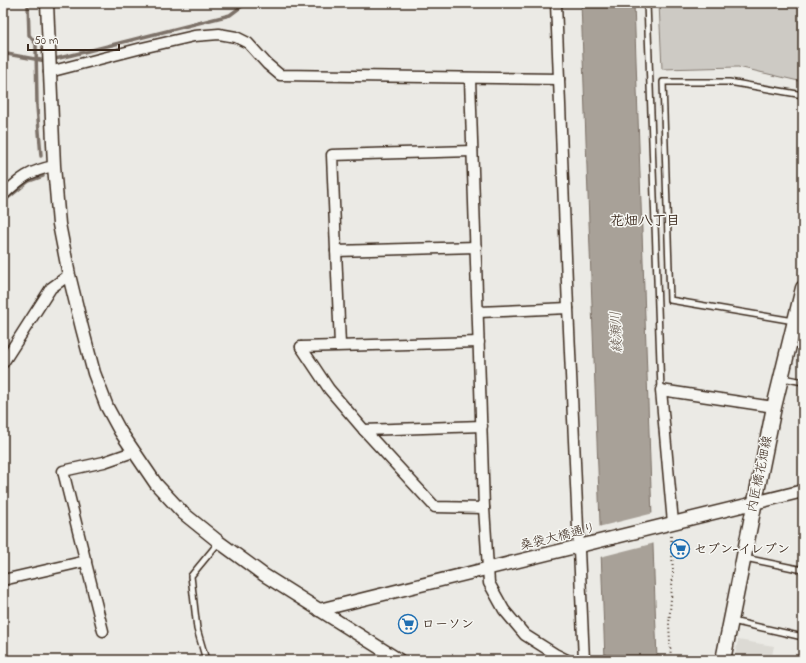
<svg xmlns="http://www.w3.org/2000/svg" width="806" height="663" font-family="'Indie Flower','Klee One',sans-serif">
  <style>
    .built { fill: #dcdad4 }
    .green { fill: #cdcac4; stroke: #847a71 }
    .water { fill: #a8a198; stroke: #7c7167 }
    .pier { fill: #ebeae5 }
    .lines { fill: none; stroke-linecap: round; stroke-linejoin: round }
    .stream { stroke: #7c7167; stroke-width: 3.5 }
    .service-casing { stroke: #3b2a1e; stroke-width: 8 }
    .minor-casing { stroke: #3b2a1e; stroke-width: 13 }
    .tertiary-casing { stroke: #3b2a1e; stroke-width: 15 }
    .secondary-casing { stroke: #3b2a1e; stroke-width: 17 }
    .path { stroke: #3b2a1e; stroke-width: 2; stroke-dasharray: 1 3; stroke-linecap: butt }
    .service { stroke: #f6f6f2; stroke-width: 5 }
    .minor { stroke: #f6f6f2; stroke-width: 10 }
    .tertiary { stroke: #f6f6f2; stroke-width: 12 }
    .secondary { stroke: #f6f6f2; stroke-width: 14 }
    .labels { text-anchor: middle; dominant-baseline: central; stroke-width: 3; stroke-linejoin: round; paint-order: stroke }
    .street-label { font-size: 13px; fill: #3b2a1e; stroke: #f6f6f2 }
    .poi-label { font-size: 13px; font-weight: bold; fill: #3b2a1e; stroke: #f6f6f2; text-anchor: start }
    .neighbourhood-label { font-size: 14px; font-weight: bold; fill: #3b2a1e; stroke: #f6f6f2 }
    .water-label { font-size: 14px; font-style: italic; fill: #615449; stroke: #f6f6f2 }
  </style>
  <rect width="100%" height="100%" fill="#ebeae5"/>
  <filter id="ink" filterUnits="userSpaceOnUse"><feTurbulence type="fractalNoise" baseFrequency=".025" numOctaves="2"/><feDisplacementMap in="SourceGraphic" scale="8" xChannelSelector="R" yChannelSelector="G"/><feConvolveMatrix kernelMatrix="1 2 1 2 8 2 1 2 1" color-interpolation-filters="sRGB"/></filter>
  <g filter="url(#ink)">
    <polygon class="built" points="738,640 774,646 771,660 734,660"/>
    <polygon class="green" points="659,3 803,3 803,82 738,67 662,69"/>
    <polygon class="water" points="581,3 634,3 657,660 605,660"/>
    <polygon class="pier" points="654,513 655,543 600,557 598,527"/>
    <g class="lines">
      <g class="stream">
        <polyline points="28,3 29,35 36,44 37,106 41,156"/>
        <polyline points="3,58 7,54 46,61 72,55 230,15 246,3"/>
        <polyline points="3,202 29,181 43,176"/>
      </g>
      <defs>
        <g id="service">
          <polyline points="647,3 661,390"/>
          <polyline points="794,321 670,300 663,82 729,82 803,95"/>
          <polyline points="783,378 803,382"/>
          <polyline points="745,558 803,570"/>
          <polyline points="732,621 803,637"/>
          <polyline points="206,660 197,629 191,576 219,542"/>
        </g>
        <g id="minor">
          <polyline points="556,3 568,308 584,660"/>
          <polyline points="49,72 142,48 194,36 219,34 236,37 248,43 267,64 280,75 559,79"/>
          <polyline points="470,79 484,508 489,583 504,610 525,635 555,654 567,660"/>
          <path d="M3 195C21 178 29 171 54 166"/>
          <polyline points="336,251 476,247"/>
          <polyline points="479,312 568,308"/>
          <polyline points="340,345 332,155 472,151"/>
          <polyline points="301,347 329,389 364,430 435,507 484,508"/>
          <polyline points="301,347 479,342"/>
          <polyline points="3,363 51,288 69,275"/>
          <polyline points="364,430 482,426"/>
          <polyline points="673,523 661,390 774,407"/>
          <polyline points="3,580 86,561"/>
          <polyline points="103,631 63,471 104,462 133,452"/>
        </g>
        <g id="tertiary">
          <polyline points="47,3 54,166 59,224 69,275 82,328 94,373 107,407 120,431 156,484 183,513 219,542 264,575 399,660"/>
          <polyline points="319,610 803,491"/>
        </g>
        <polyline id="secondary" points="723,660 774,407 803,288"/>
      </defs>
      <use href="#service" class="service-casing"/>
      <use href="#minor" class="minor-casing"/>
      <use href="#tertiary" class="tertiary-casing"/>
      <use href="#secondary" class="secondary-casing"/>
      <polyline class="path" points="671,536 673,573 669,624 671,660"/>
      <use href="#service" class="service"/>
      <use href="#minor" class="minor"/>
      <use href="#tertiary" class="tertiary"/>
      <use href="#secondary" class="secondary"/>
    </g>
  </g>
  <defs>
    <symbol id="supermarket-ring" viewBox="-11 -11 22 22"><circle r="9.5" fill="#f6f6f2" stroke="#1f6fb2" stroke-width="1.5"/><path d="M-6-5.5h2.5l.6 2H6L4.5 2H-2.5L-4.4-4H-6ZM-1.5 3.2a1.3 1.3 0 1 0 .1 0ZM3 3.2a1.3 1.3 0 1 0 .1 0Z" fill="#1f6fb2"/></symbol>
  </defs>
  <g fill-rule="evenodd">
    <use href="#supermarket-ring" x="669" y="538" width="22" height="22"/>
    <use href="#supermarket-ring" x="397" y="613" width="22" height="22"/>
  </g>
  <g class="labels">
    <g class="street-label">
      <text transform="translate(760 474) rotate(-78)">内匠橋花畑線</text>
      <text transform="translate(558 537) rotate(-14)">桑袋大橋通り</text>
    </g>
    <g class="poi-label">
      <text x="694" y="549">セブン-イレブン</text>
      <text x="422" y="624">ローソン</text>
    </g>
    <g class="neighbourhood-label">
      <text x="645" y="221">花畑八丁目</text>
    </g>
    <g class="water-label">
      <text transform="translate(617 332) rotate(-92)">綾瀬川</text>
    </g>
  </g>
  <rect width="806" height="663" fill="none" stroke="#f6f6f2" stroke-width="16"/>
  <rect x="8" y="8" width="790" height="647" fill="none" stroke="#3b2a1e" stroke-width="1.5" filter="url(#ink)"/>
  <path d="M28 44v6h91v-6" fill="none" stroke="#3b2a1e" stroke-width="2"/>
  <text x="34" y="44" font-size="12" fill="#3b2a1e" stroke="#f6f6f2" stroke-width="3" paint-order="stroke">50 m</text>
</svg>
